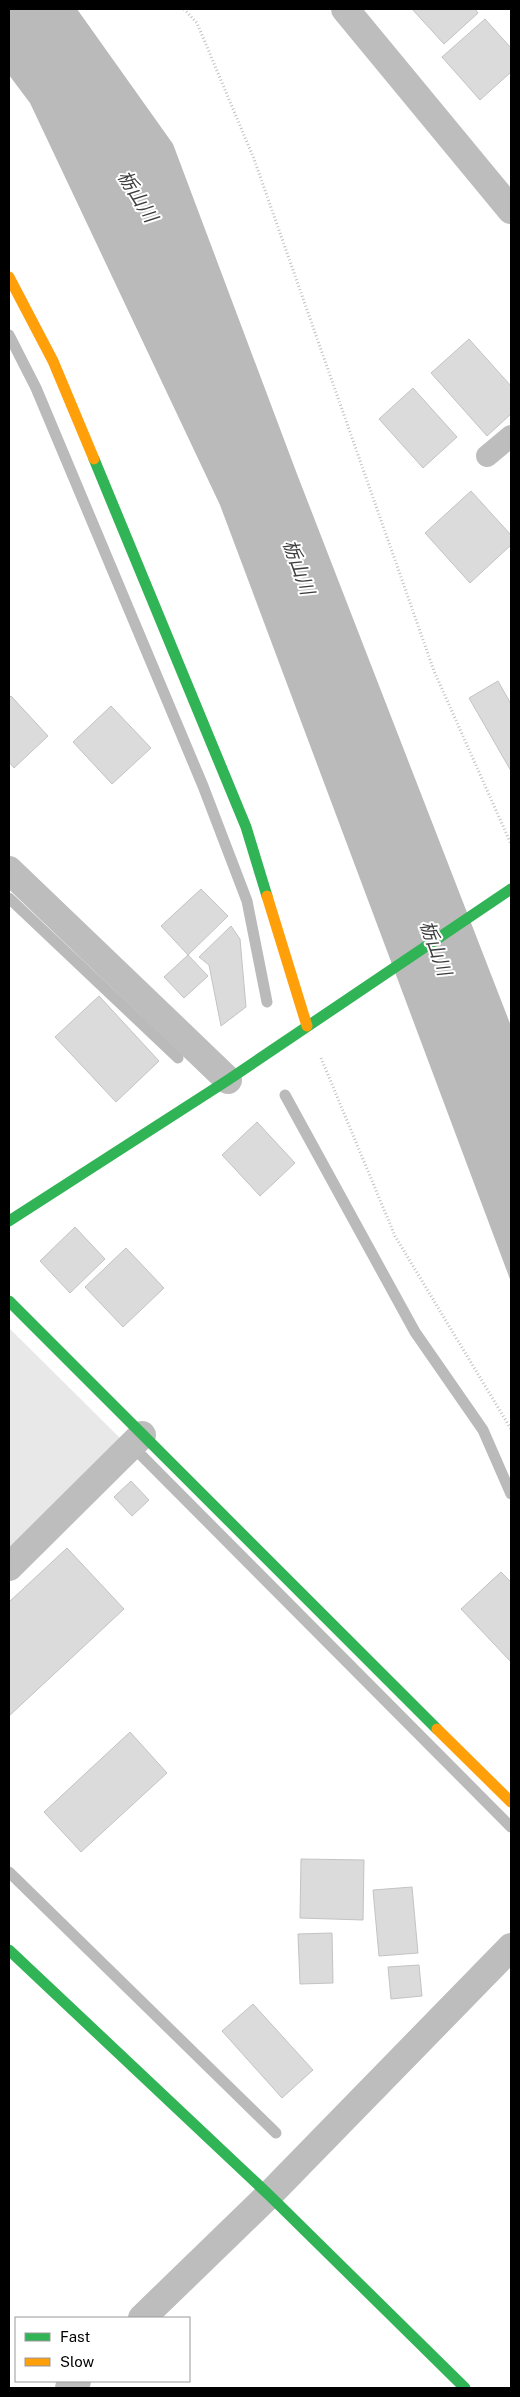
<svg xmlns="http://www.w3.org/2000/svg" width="520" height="2397" font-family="'Public Sans','Noto Sans JP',sans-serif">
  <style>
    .green { fill: #e8e8e8 }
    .water { fill: #bababa }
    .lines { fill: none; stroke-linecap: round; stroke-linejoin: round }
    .stream { stroke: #bababa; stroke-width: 11 }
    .building { fill: #dbdbdb; stroke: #c3c3c3 }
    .path { stroke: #c2c2c2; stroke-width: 3; stroke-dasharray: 1 2.5; stroke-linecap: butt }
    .lane { stroke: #bdbdbd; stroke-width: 22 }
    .street { stroke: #bdbdbd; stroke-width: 28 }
    .fast { stroke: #30b455; stroke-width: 11 }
    .slow { stroke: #ff9f0a; stroke-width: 11 }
    .labels { text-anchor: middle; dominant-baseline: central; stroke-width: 4; stroke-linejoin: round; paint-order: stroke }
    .water-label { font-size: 19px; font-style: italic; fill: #3d3d3d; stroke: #fff }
  </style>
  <rect width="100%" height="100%" fill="#fff"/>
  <polygon class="green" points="9,1328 126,1444 9,1558"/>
  <polygon class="water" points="9,9 77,9 173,144 297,474 511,1026 511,1282 220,505 30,103 9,75"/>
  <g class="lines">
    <g class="stream">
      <polyline points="9,335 36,388 203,786 247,901 267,1002"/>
      <polyline points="9,898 178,1058"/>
      <polyline points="285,1095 415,1332 483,1430 511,1494"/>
      <polyline points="141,1455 511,1827"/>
      <polyline points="9,1872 276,2133"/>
    </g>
  </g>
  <g class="building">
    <polygon points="412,9 475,9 478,13 444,44"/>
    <polygon points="485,19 511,48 511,72 480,100 442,57"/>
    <polygon points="469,339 511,386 511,414 487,436 431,373"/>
    <polygon points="413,388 457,437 423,468 379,419"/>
    <polygon points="471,491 511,535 511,545 470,583 425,533"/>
    <polygon points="498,681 511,704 511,771 469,698"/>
    <polygon points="11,696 48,736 14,768 9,762 9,698"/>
    <polygon points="111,706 151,748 112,784 73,742"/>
    <polygon points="201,889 228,916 188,955 161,926"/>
    <polygon points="231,926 240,939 246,1007 221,1026 209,965 199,957"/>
    <polygon points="188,955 208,976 184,998 164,977"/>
    <polygon points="99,996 159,1061 116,1102 55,1037"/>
    <polygon points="257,1122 295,1163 260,1196 222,1155"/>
    <polygon points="75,1227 105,1259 70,1293 40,1261"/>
    <polygon points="126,1248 164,1288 123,1327 85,1287"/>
    <polygon points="131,1481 149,1500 132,1516 114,1497"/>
    <polygon points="67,1548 124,1609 9,1716 9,1602"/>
    <polygon points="501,1572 511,1582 511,1662 461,1609"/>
    <polygon points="130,1732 167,1773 81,1852 44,1812"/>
    <polygon points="301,1859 364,1860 363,1920 300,1918"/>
    <polygon points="412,1887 418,1953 379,1956 373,1890"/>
    <polygon points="332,1933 333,1983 300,1984 298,1934"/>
    <polygon points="419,1965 422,1996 391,1999 388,1967"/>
    <polygon points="253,2004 313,2070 282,2098 222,2031"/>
  </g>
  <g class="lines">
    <g class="path">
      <polyline points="184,9 197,23 254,159 434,671 511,844"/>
      <polyline points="321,1058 395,1236 511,1429"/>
    </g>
    <polyline class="lane" points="487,456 511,436"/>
    <g class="street">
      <polyline points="345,9 511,210"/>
      <polyline points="9,870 228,1080"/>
      <polyline points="9,1567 142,1435"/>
      <polyline points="142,2318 269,2195 511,1947"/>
      <polyline points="69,2388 77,2381"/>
    </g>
    <g class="fast">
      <polyline points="94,459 246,827 267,896"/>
      <polyline points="9,1221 228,1080 511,889"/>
      <polyline points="9,1301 437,1729"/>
      <polyline points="9,1950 269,2195 465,2388"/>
    </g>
    <g class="slow">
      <polyline points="9,277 53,361 94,459"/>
      <polyline points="267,896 307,1026"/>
      <polyline points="437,1729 511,1802"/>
    </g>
  </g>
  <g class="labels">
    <g class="water-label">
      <text transform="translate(138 196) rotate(58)">栃山川</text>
      <text transform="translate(299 567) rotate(70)">栃山川</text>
      <text transform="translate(436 948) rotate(70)">栃山川</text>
    </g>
  </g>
  <rect width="520" height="2397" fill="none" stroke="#000000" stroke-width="20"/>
  <rect x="15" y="2317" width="175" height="65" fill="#ffffff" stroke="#999999"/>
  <rect x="25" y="2333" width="25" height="8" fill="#30b455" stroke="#999999"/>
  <text x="60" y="2342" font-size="15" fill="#000000">Fast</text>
  <rect x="25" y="2358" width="25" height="8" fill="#ff9f0a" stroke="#999999"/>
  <text x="60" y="2367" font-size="15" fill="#000000">Slow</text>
</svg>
